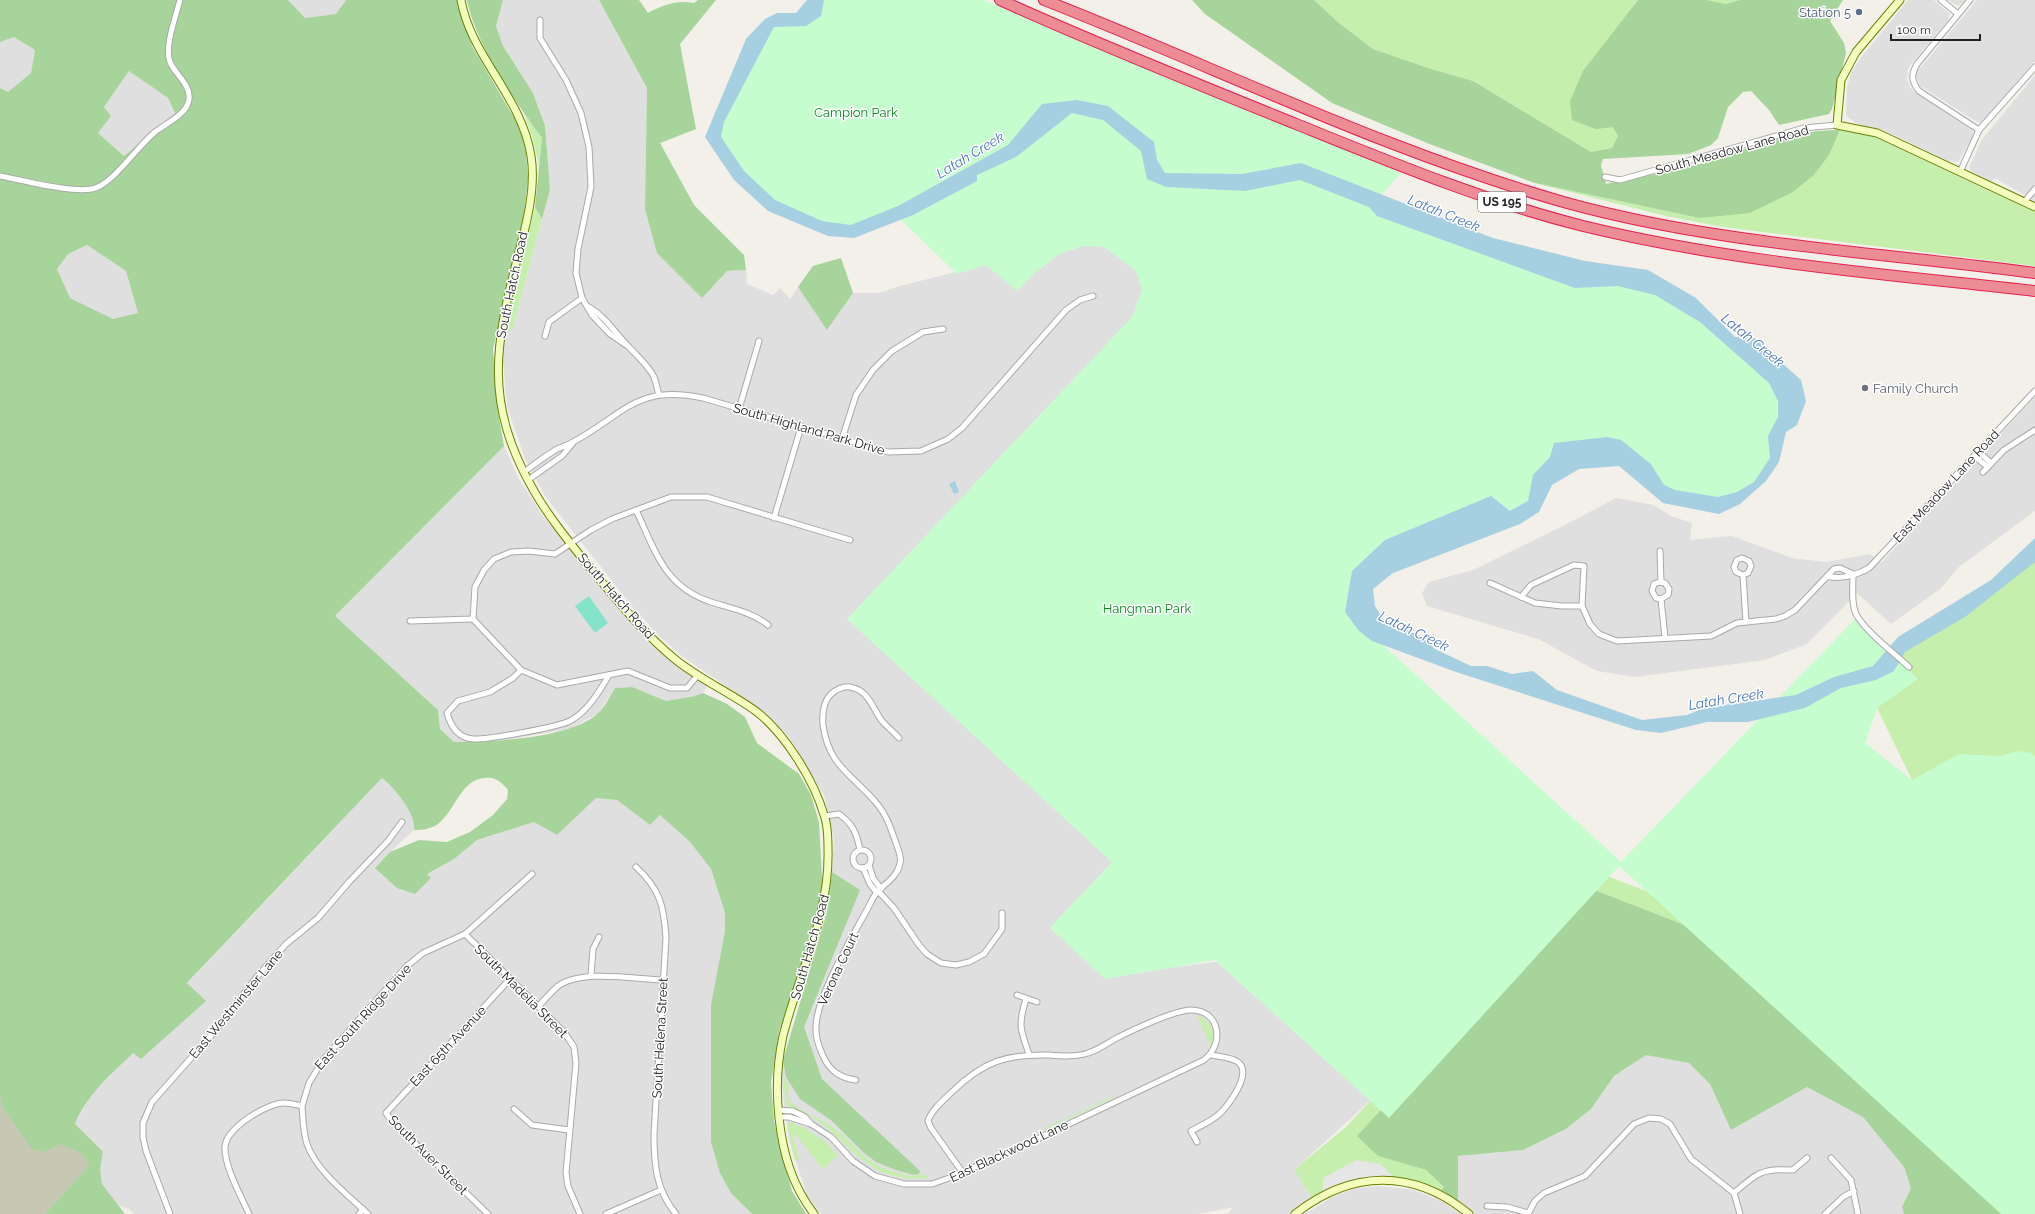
<svg xmlns="http://www.w3.org/2000/svg" width="2035" height="1214" font-family="Raleway,sans-serif">
  <style>
    .residential { fill: #e0dfdf }
    .construction { fill: #c6c8b3 }
    .grass { fill: #c6eead }
    .forest { fill: #a6d49b; fill-rule: evenodd }
    .park { fill: #c5fdcf }
    .pitch { fill: #83e4c9 }
    .parking { fill: #e6e6e6 }
    .water { fill: #a7cfe2 }
    .lines { fill: none; stroke-linecap: round; stroke-linejoin: round }
    .street-casing { stroke: #a9a9a9; stroke-width: 7 }
    .secondary-casing { stroke: #678200; stroke-width: 9 }
    .highway-casing { stroke: #e52150; stroke-width: 12 }
    .street { stroke: #fff; stroke-width: 5 }
    .secondary { stroke: #f3fdbc; stroke-width: 7 }
    .highway { stroke: #ec8d96; stroke-width: 10 }
    .service-dot { fill: #5c6f8a; stroke: #fff; stroke-width: 1.5 }
    .worship-dot { fill: #6b7280; stroke: #fff; stroke-width: 1.5 }
    .labels { text-anchor: middle; dominant-baseline: central; stroke-width: 3; stroke-linejoin: round; paint-order: stroke }
    .shield { fill: #fff; stroke: #646464; stroke-width: 1 }
    .shield-label { font-size: 12px; font-weight: bold; fill: #222 }
    .service-label { font-size: 13px; fill: #4e5e75; stroke: #fff; text-anchor: end }
    .park-label { font-size: 13px; fill: #068a1e; stroke: #fff }
    .street-label { font-size: 13px; fill: #222; stroke: #fff }
    .worship-label { font-size: 13px; fill: #5b616d; stroke: #fff; text-anchor: start }
    .water-label { font-size: 14px; font-style: italic; fill: #4875b8; stroke: #fff }
  </style>
  <rect width="100%" height="100%" fill="#f2f0e8"/>
  <g class="residential">
    <polygon points="288,0 346,0 336,14 305,18"/>
    <polygon points="503,0 599,0 647,88 645,209 727,271 746,270 747,284 773,295 780,288 790,299 798,287 827,330 853,293 879,293 900,286 987,264 1034,272 1058,254 1084,246 1104,246 1136,271 1143,289 1112,863 1050,928 1174,967 1217,962 1371,1100 1294,1170 1312,1198 1290,1214 1227,1214 1234,1207 1198,1214 820,1214 807,1195 789,1141 781,1082 783,1060 860,890 832,872 834,838 824,795 788,736 760,709 683,657 656,633 631,605 545,496 525,459 507,406 503,361 504,330 512,331 550,190 545,126 533,93 503,46 496,26"/>
    <polygon points="1908,0 1934,0 1950,14 1948,20 1910,65 1908,70 1907,79 1910,87 1916,93 1973,131 1973,136 1958,162 1948,161 1894,135 1858,124 1846,116 1847,88 1851,73 1859,60"/>
    <polygon points="1948,0 1966,0 1958,6"/>
    <polygon points="1977,0 2035,0 2035,61 1984,121 1979,123 1920,86 1916,77 1917,72"/>
    <polygon points="14,37 35,50 31,73 8,92 0,88 0,42"/>
    <polygon points="129,71 168,98 175,113 124,156 98,133 111,116 104,107"/>
    <polygon points="2035,75 2035,201 1995,178 1991,182 1972,172 1969,168 1981,141"/>
    <polygon points="87,245 126,271 138,313 113,319 70,298 56,270 68,254"/>
    <polygon points="2035,397 2035,511 1960,566 1940,589 1891,624 1857,593 1807,644 1765,660 1635,677 1597,671 1538,639 1427,606 1422,593 1429,582 1473,570 1561,527 1616,498 1653,505 1671,516 1692,523 1690,540 1732,536 1792,558 1826,562 1870,554 1881,563"/>
    <polygon points="504,446 519,479 542,515 588,572 646,640 672,662 707,686 703,693 695,696 666,701 632,687 615,688 598,713 570,729 494,742 454,742 440,729 438,710 335,616"/>
    <polygon points="383,777 395,789 410,811 415,822 414,830 390,852 375,868 431,878 427,874 454,859 477,840 534,822 557,835 596,798 617,800 650,825 660,815 690,842 711,869 725,914 725,931 720,967 731,1193 752,1214 134,1214 129,1209 120,1206 110,1196 102,1184 100,1169 103,1152 75,1124 90,1096 133,1053 141,1059 205,1000 187,984"/>
    <polygon points="1646,1054 1689,1063 1710,1084 1731,1130 1807,1087 1863,1117 1904,1167 1911,1188 1902,1207 1904,1214 1474,1214 1458,1201 1458,1156 1523,1150 1566,1129 1591,1109 1614,1076"/>
    <polygon points="1379,1186 1414,1190 1441,1201 1461,1214 1305,1214 1334,1196 1354,1189"/>
  </g>
  <polygon class="construction" points="0,1050 103,1152 45,1214 0,1214"/>
  <g class="grass">
    <polygon points="1314,0 1638,0 1634,4 1596,128 1613,126 1618,136 1612,148 1591,152 1473,81 1428,68 1373,49 1339,23"/>
    <polygon points="1707,0 1740,0 1726,4"/>
    <polygon points="524,114 542,138 539,166 533,139"/>
    <polygon points="1840,130 1852,131 1884,139 2035,211 2035,266 1723,227 1666,216 1535,183 1699,218 1778,199 1793,192 1814,175 1829,155"/>
    <polygon points="535,207 542,219 512,331 504,330"/>
    <polygon points="2035,549 2035,757 1912,780 1877,708 1906,667 1890,655"/>
    <polygon points="1587,868 2035,1044 2035,1061 1592,889 1378,1156 1426,1170 1444,1187 1441,1190 1422,1182 1394,1177 1380,1164 1323,1178 1323,1191 1312,1198 1294,1170 1347,1126"/>
    <path d="M1197 1015C1211 1021 1216 1033 1211 1047Z"/>
    <path d="M783 1076 789 1086C789 1091 786 1096 789 1101 793 1107 823 1120 831 1126 857 1144 859 1161 894 1172 903 1175 911 1177 921 1175L922 1173 928 1178C853 1185 848 1123 788 1107L786 1103Z"/>
    <polygon points="1113,1096 1114,1097 1044,1130 1043,1129"/>
    <polygon points="789,1122 793,1122 796,1126 799,1125 823,1140 838,1155 823,1169 795,1134 793,1137 799,1160 795,1161 788,1128"/>
  </g>
  <g class="forest">
    <path d="M0 0H288L305 18 336 14 346 0H458L472 46 520 128 526 153 528 178 524 215 493 349 498 412 504 446 335 616 438 710 440 729 454 742C491 742 571 739 598 713 605 707 610 696 615 688L632 687 666 701 695 696 703 693 727 704 745 717 757 743 799 774 811 795 819 822 823 896 810 945 779 1031 771 1083 774 1121 782 1156 792 1191 806 1214H752L731 1193 720 1173 711 1142V1005L725 931V913L711 869 690 842 660 815 650 825 617 800 596 798 557 835 534 822 477 840 454 859 427 874 431 878 415 894 397 888 375 868 390 852 419 840 447 842 470 832 493 815 507 799 508 790C501 782 496 777 485 778 461 779 455 811 438 824 431 829 422 830 414 830 417 815 394 787 382 778L187 983 206 1001 141 1059 133 1053C109 1077 88 1093 75 1124L103 1152 100 1169 102 1184 125 1214H45L90 1165 80 1152 60 1144 43 1152 32 1149 3 1108 0 1095V88L8 92 31 73 35 50 14 37 0 42ZM129 71 168 98 175 113 124 156 98 133 111 116 104 107ZM87 245 126 271 138 313 113 319 70 298 57 269 68 254Z"/>
    <path d="M467 0H503L496 26 503 46 533 93 545 126 550 190 542 219 535 207 542 138C516 103 475 43 467 0Z"/>
    <path d="M599 0H639L648 13C663 5 677 0 694 3L698 0H716L680 44 696 129 660 143 694 205 744 255 746 270 727 271 702 298 657 253 645 209 647 88Z"/>
    <path d="M1192 0H1314L1339 23 1373 49 1428 68 1473 81 1591 152 1612 148 1618 136 1613 127 1596 129 1572 120 1570 101 1583 71 1638 0H1707L1726 4 1740 0H1843L1830 21 1844 43 1846 53 1832 109 1829 114 1779 125 1769 110 1751 91 1743 92 1728 107 1718 138 1711 145 1688 154 1603 159 1601 165 1606 184C1640 176 1675 171 1707 162 1755 147 1789 130 1840 130L1829 155 1814 175 1793 192 1750 213 1699 218 1535 183 1427 143 1332 103 1205 14Z"/>
    <polygon points="841,258 853,293 827,330 798,287 813,266"/>
    <polygon points="832,872 860,890 804,1027 822,1079 920,1171 919,1174 914,1175 896,1170 876,1162 863,1152 832,1121 800,1099 786,1077 783,1060 827,912"/>
    <polygon points="1592,889 2035,1061 2035,1214 1904,1214 1902,1207 1911,1188 1904,1167 1863,1117 1807,1087 1731,1130 1710,1084 1689,1063 1646,1055 1614,1076 1591,1109 1566,1129 1523,1150 1458,1156 1458,1201 1441,1190 1444,1187 1426,1170 1378,1156 1357,1136 1557,919"/>
  </g>
  <polygon class="park" points="816,0 984,0 1401,173 1375,202 1491,248 1618,276 1690,306 1788,398 1774,460 1760,481 1739,498 1662,494 1640,468 1574,453 1535,506 1363,579 1382,644 1621,862 1855,619 1869,635 1918,679 1877,708 1865,743 1912,780 1959,754 2000,756 2019,751 2032,753 2035,757 2035,1214 2001,1214 1619,866 1389,1118 1215,960 1105,979 1050,928 1112,862 847,619 1133,316 1142,289 1136,271 1104,247 1084,246 1059,254 1035,273 1017,291 986,265 957,274 896,215 855,231 824,229 771,205 714,138 770,24 799,18"/>
  <polygon class="pitch" points="589,596 608,623 595,633 575,606"/>
  <polygon class="parking" points="1356,1160 1380,1164 1394,1177 1369,1177 1345,1182 1323,1191 1323,1178"/>
  <g class="water">
    <polygon points="807,0 824,0 821,16 806,26 774,27 724,122 721,137 744,171 775,200 822,221 851,225 900,205 1008,145 1042,104 1077,100 1108,106 1154,142 1157,160 1165,173 1242,174 1301,163 1493,238 1585,261 1648,270 1696,298 1735,337 1754,338 1801,380 1806,401 1797,425 1786,432 1779,462 1766,481 1740,504 1719,514 1663,503 1619,466 1579,469 1552,485 1539,512 1520,524 1393,573 1373,589 1375,606 1383,619 1422,637 1435,649 1471,666 1487,666 1512,674 1533,671 1557,690 1642,720 1687,715 1704,708 1796,695 1834,677 1873,666 1898,637 1991,580 2035,538 2035,562 1965,617 1905,652 1894,671 1876,680 1841,688 1805,708 1748,722 1707,722 1661,733 1636,730 1456,672 1372,641 1359,631 1345,612 1352,571 1385,540 1491,496 1510,511 1528,501 1533,475 1550,457 1554,443 1607,437 1621,440 1651,464 1664,485 1675,490 1718,497 1737,492 1754,482 1770,458 1768,436 1778,417 1778,401 1769,383 1700,322 1655,295 1618,286 1575,288 1377,216 1369,207 1300,180 1245,191 1166,187 1147,179 1141,151 1103,120 1072,113 1016,157 977,175 977,181 913,215 854,238 828,236 768,211 734,180 705,137 746,39 765,19 777,13 796,13"/>
    <polygon points="955,481 959,492 954,494 949,484"/>
  </g>
  <g class="lines">
    <defs>
      <g id="street">
        <polyline points="1941,0 1958,14"/>
        <path d="M1970 0 1917 64C1911 75 1911 81 1919 91L1979 130"/>
        <polyline points="540,20 540,38 566,80 581,113 589,147 591,187 578,249 576,273 582,298 592,315 610,334 626,345"/>
        <polyline points="1960,172 1979,130 2035,67"/>
        <path d="M0 176C21 180 82 196 98 187 118 177 137 147 155 132 165 124 188 114 189 99 191 85 175 74 170 62 164 47 176 16 180 0"/>
        <polyline points="1605,177 1620,180 1804,128 1837,125"/>
        <polyline points="2024,202 2035,189"/>
        <path d="M589 307C606 317 615 333 628 346 637 356 648 365 654 377 656 382 657 389 659 395"/>
        <polyline points="545,336 549,322 582,298"/>
        <polyline points="739,409 759,341"/>
        <polyline points="842,439 856,395 873,370 892,351 923,332 943,329"/>
        <polyline points="1978,451 1991,463"/>
        <polyline points="1974,456 1988,467"/>
        <path d="M524 472C535 464 545 456 557 449 562 447 568 445 573 442 625 414 636 384 703 398L888 452 921 451 948 439 962 428 1066 310 1080 300 1093 296"/>
        <polyline points="1983,472 2004,450 2035,430"/>
        <polyline points="528,480 562,456 573,443"/>
        <path d="M636 510C655 550 664 587 711 602 730 608 752 612 768 625"/>
        <polyline points="774,518 801,427"/>
        <polyline points="1660,551 1661,582"/>
        <path d="M1853 574C1853 587 1851 603 1856 614 1864 630 1895 654 1909 667"/>
        <polyline points="1743,575 1736,572 1734,567 1737,560 1742,558 1749,561 1751,566 1748,573 1743,575 1746,622"/>
        <path d="M1827 576C1840 580 1857 575 1869 568L2035 391"/>
        <polyline points="1490,583 1535,603 1562,606 1582,606"/>
        <polyline points="1521,597 1531,585 1574,565 1584,566 1582,606 1587,617 1590,624 1599,634 1617,641 1711,636 1737,623 1776,619 1785,616 1795,610 1834,569 1840,568 1853,574"/>
        <polyline points="1661,599 1656,598 1652,591 1654,584 1659,582 1665,583 1669,589 1668,595 1661,599 1665,638"/>
        <polyline points="410,621 473,619"/>
        <path d="M521 670 513 678 490 692 458 701 447 713C451 727 458 738 473 739 487 740 558 727 570 721 588 711 599 692 609 675"/>
        <polyline points="698,675 687,688 670,688 628,671 557,685 521,670 473,619 475,587 484,570 494,559 511,552 529,551 555,554 591,530 612,519 671,497 707,497 850,540"/>
        <path d="M825 816 839 814C853 824 857 834 860 850"/>
        <circle cx="862" cy="859" r="9"/>
        <polyline points="869,865 873,878 881,889"/>
        <path d="M636 867C660 889 664 906 666 938L654 1134C654 1165 656 1190 676 1214"/>
        <polyline points="863,868 870,884 877,893"/>
        <polyline points="878,891 894,908 919,945 927,954 941,963 956,965 969,962 984,954 1002,929 1002,913"/>
        <polyline points="465,934 564,1032 574,1047 576,1063 566,1173 568,1186 580,1214"/>
        <polyline points="591,976 593,949 599,937"/>
        <polyline points="1017,995 1037,1002"/>
        <path d="M1026 999C1018 1025 1020 1029 1029 1054"/>
        <path d="M539 1006C545 999 551 992 558 986 582 969 634 979 663 980"/>
        <path d="M856 1080C840 1078 830 1071 823 1056 819 1047 815 1037 816 1027 816 996 855 933 870 904 872 900 875 894 878 891 886 883 898 876 900 863 902 857 898 849 896 843 891 829 887 816 878 805 854 775 829 768 823 725 822 713 823 702 831 694 837 689 843 686 850 687 869 690 872 708 882 721 887 727 894 732 899 738"/>
        <path d="M302 1106C303 1119 303 1132 307 1144 317 1172 347 1194 368 1214"/>
        <polyline points="514,1109 532,1125 569,1130"/>
        <path d="M778 1110 793 1111 805 1117 811 1124 831 1137 853 1161 875 1176 904 1184H932L952 1177 1014 1150 1204 1060C1225 1044 1220 1010 1191 1010 1175 1010 1130 1031 1115 1039 1106 1044 1098 1050 1088 1053 1076 1057 1062 1056 1049 1055 1007 1054 984 1061 953 1091 945 1099 931 1110 928 1121L931 1128 963 1173"/>
        <polyline points="779,1117 789,1117 811,1124"/>
        <path d="M1197 1142 1191 1131C1200 1126 1210 1122 1218 1115 1228 1107 1253 1073 1238 1062 1231 1057 1220 1057 1212 1055"/>
        <polyline points="1831,1158 1851,1180 1858,1214"/>
        <path d="M1734 1193C1757 1173 1762 1168 1793 1170L1807 1158"/>
        <polyline points="1734,1193 1740,1214"/>
        <polyline points="1487,1206 1507,1207 1528,1213"/>
        <polyline points="170,1214 146,1151 143,1137 143,1123 152,1102 215,1031 256,978 286,944 318,918 349,882 388,841 402,822"/>
        <path d="M249 1214C241 1196 224 1166 225 1147 226 1128 267 1103 284 1103 290 1103 297 1105 302 1106L309 1083 323 1060 407 966 423 953 465 934 532 874"/>
        <polyline points="359,1214 363,1209"/>
        <polyline points="488,1214 391,1120 386,1113 510,979"/>
        <polyline points="606,1214 661,1190"/>
        <polyline points="1528,1214 1535,1201 1544,1193 1585,1176 1634,1124 1649,1118 1661,1119 1670,1124 1691,1159 1734,1193"/>
        <polyline points="1825,1214 1843,1197 1854,1191"/>
      </g>
      <g id="secondary">
        <path d="M461 0C471 57 522 97 531 156 536 187 527 222 519 252 495 345 483 402 534 491 550 519 571 544 591 569 618 601 643 633 676 660 701 680 731 693 757 712 785 734 814 780 824 815 828 825 828 838 828 849 830 916 799 972 783 1036 777 1063 776 1091 779 1118 783 1154 792 1185 814 1214"/>
        <polyline points="1900,0 1856,52 1841,80 1837,125 1877,133 2035,207"/>
        <path d="M1295 1214C1351 1170 1413 1168 1469 1214"/>
      </g>
      <g id="highway">
        <path d="M1000 0C1097 44 1197 84 1296 124 1390 162 1484 201 1583 226 1731 262 1884 274 2035 291"/>
        <path d="M1044 0C1218 68 1387 152 1567 203 1720 245 1879 252 2035 273"/>
      </g>
    </defs>
    <use href="#street" class="street-casing"/>
    <use href="#secondary" class="secondary-casing"/>
    <use href="#highway" class="highway-casing"/>
    <use href="#street" class="street"/>
    <use href="#secondary" class="secondary"/>
    <use href="#highway" class="highway"/>
  </g>
  <circle class="service-dot" cx="1859" cy="12" r="4"/>
  <circle class="worship-dot" cx="1865" cy="388" r="4"/>
  <g class="labels">
    <rect class="shield" x="1478" y="192" width="48" height="20" rx="3"/>
    <g class="shield-label">
      <text x="1502" y="202">US 195</text>
    </g>
    <g class="service-label">
      <text x="1851" y="12">Station 5</text>
    </g>
    <g class="park-label">
      <text x="856" y="112">Campion Park</text>
      <text x="1147" y="608">Hangman Park</text>
    </g>
    <g class="street-label">
      <text transform="translate(1732 150) rotate(-15)">South Meadow Lane Road</text>
      <text transform="translate(512 285) rotate(-78)">South Hatch Road</text>
      <text transform="translate(809 429) rotate(16)">South Highland Park Drive</text>
      <text transform="translate(1946 486) rotate(-47)">East Meadow Lane Road</text>
      <text transform="translate(616 596) rotate(49)">South Hatch Road</text>
      <text transform="translate(810 947) rotate(-74)">South Hatch Road</text>
      <text transform="translate(838 969) rotate(-65)">Verona Court</text>
      <text transform="translate(521 991) rotate(45)">South Madelia Street</text>
      <text transform="translate(236 1004) rotate(-50)">East Westminster Lane</text>
      <text transform="translate(363 1017) rotate(-48)">East South Ridge Drive</text>
      <text transform="translate(660 1038) rotate(-87)">South Helena Street</text>
      <text transform="translate(448 1046) rotate(-47)">East 65th Avenue</text>
      <text transform="translate(1009 1151) rotate(-25)">East Blackwood Lane</text>
      <text transform="translate(428 1155) rotate(45)">South Auer Street</text>
    </g>
    <g class="worship-label">
      <text x="1873" y="388">Family Church</text>
    </g>
    <g class="water-label">
      <text transform="translate(970 155) rotate(-31)">Latah Creek</text>
      <text transform="translate(1444 213) rotate(22)">Latah Creek</text>
      <text transform="translate(1753 340) rotate(39)">Latah Creek</text>
      <text transform="translate(1414 631) rotate(25)">Latah Creek</text>
      <text transform="translate(1726 699) rotate(-9)">Latah Creek</text>
    </g>
  </g>
  <path d="M1891 34v6h89v-6" fill="none" stroke="#222222" stroke-width="2"/>
  <text x="1897" y="34" font-size="12" fill="#222222" stroke="#ffffff" stroke-width="3" paint-order="stroke">100 m</text>
</svg>
